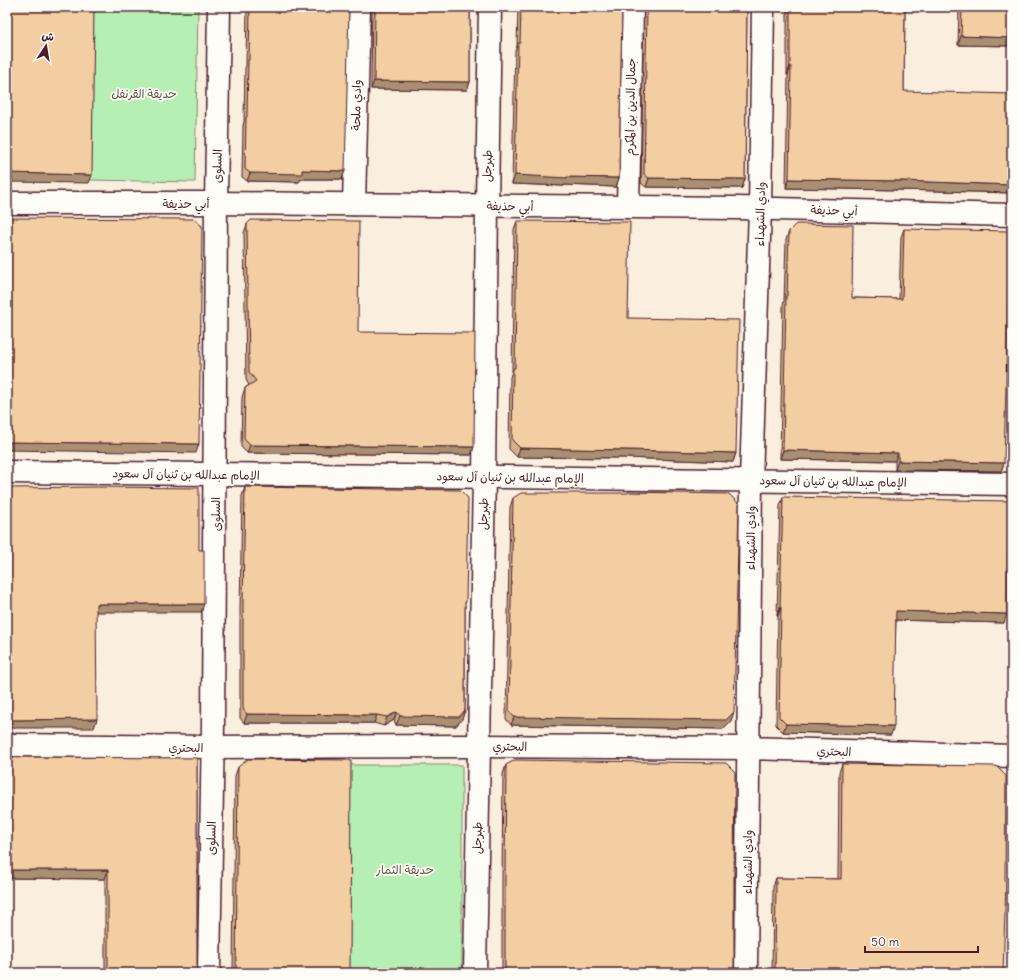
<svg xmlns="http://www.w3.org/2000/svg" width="1019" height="980" font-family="Delius,'Playpen Sans Arabic',sans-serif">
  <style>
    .green { fill: #b6efb3; stroke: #80876f }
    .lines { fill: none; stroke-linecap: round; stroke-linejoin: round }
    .minor-casing { stroke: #4a1f2b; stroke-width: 25 }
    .minor { stroke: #fdfcf7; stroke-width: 22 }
    .wall { fill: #d1b18c; stroke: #4a1f2b }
    .shaded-wall { fill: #aa9072; stroke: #4a1f2b }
    .building { fill: #f3cea3; stroke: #4a1f2b }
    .labels { text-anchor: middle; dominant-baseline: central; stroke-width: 3.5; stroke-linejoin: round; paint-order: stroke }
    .park-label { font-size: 12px; fill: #65534d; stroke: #fdfcf7 }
    .street-label { font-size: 12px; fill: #4a1f2b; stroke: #fdfcf7 }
  </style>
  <rect width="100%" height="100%" fill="#faeede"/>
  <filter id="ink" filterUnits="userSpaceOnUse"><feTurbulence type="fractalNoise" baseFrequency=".025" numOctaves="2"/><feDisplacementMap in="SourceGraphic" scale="8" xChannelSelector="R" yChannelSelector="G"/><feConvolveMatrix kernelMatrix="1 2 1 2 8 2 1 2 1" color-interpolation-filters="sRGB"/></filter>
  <g filter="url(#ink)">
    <g class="green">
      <polygon points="93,7 198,7 195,182 90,180"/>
      <rect x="348" y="765" width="114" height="208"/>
    </g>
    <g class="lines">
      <defs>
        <g id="minor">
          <polyline points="7,203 216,203 737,208 1012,215"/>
          <polyline points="354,204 359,7"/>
          <polyline points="628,207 632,7"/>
          <polyline points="7,472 507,477 1012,484"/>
          <polyline points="7,745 213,747 479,746 748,748 1012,756"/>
          <polyline points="209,973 213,724 216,203 219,7"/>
          <polyline points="475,973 479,746 484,477 487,205 490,7"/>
          <polyline points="746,973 751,480 760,208 763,7"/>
        </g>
      </defs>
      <use href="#minor" class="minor-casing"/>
      <use href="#minor" class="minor"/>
    </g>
    <g class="wall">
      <polygon points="247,7 349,7 342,179 301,179 299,182 247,181 242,177 243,125 244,122 245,68 246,66"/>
      <polygon points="372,7 470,7 470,82 467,90 371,89"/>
      <polygon points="518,7 622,7 619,178 616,187 564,185 564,186 512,184 515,51 517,46"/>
      <polygon points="644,7 747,7 745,179 742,188 646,187 641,183"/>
      <polygon points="787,7 905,7 904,91 1012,193 900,190 786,188 788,75 787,75"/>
      <polygon points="959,7 1012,7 1012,46 958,45"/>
      <polygon points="517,221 628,318 736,453 733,462 625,458 517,457 509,449 510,377 512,371 514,229"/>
      <polygon points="247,224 358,332 471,455 247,453 241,447 242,397 245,388 249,385 246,380 244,233"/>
      <polygon points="904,229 1004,463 1001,471 895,470 895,461 780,459 783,305 784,301 786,240 789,231 852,298 899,299 901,237"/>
      <polygon points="245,487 465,605 465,710 462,719 456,726 396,725 394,720 384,726 374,723 244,723 240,718 240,610 242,496"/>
      <polygon points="783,497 1004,623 896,620 891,735 783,732 776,725 778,616 777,616 780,506"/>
      <polygon points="513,498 731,721 723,729 511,725 506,719 510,507"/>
      <polygon points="197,758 197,973 105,973 105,879 7,878"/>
      <polygon points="842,764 1003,973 772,973 773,887 776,878 838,879 839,772"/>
      <polygon points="506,765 734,873 734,973 502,973 502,880 503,774"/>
      <polygon points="238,767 350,973 233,973 235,776"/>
    </g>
    <g class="shaded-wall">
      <polygon points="961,36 1012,38 1012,46 958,45"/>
      <polygon points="790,66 791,66 788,75 787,75"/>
      <polygon points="374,81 470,82 467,90 371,89"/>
      <polygon points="302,170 345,171 342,179 301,179 299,182 247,181 250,173"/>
      <polygon points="7,173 92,175 89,183 7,182"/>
      <polygon points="515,175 567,177 619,178 616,187 564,185 564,186 512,184"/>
      <polygon points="649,178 745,179 742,188 646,187"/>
      <polygon points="789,179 903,181 1012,185 1012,193 900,190 786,188"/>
      <polygon points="7,442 199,444 196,453 7,450"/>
      <polygon points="250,445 474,447 471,455 247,453"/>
      <polygon points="520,448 628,450 736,453 733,462 625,458 517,457"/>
      <polygon points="783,450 898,453 895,461 780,459"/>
      <polygon points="898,461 1004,463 1001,471 895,470"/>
      <polygon points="96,604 204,604 201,612 93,612"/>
      <polygon points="780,607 781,607 778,616 777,616"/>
      <polygon points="896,611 1007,614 1004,623 893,620"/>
      <polygon points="465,710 462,719 456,726 396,725 400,716"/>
      <polygon points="397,712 394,720 384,726 387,717"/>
      <polygon points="734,712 731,721 723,729 511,725 514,717"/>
      <polygon points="247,714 377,715 374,723 244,723"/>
      <polygon points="97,719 94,728 7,728 7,720"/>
      <polygon points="786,724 894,726 891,735 783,732"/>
      <polygon points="7,870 108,870 105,879 7,878"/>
    </g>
    <g class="building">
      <polygon points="7,7 94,7 92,175 7,173"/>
      <polygon points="250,7 349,7 345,171 302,170 302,174 250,173 245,169 246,117 247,117 248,60 249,60"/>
      <polygon points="375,7 470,7 470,82 374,81"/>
      <polygon points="521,7 622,7 619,178 567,177 567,178 515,175 518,43 520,43"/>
      <polygon points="647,7 747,7 745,179 649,178 644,174"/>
      <polygon points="790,7 905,7 904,91 1012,94 1012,185 903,181 789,179 791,66 790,66"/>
      <polygon points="962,7 1012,7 1012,38 961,36"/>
      <polygon points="7,218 194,219 202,226 199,444 7,442"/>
      <polygon points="251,220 359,221 358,332 475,333 474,447 250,445 244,439 245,388 256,381 249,372 247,224"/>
      <polygon points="517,221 630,222 628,318 739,320 736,453 628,450 520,448 512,440 513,368 515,368"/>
      <polygon points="796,224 853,225 852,298 902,299 904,229 1010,231 1004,463 898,461 898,453 783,450 786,296 787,296 789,231"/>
      <polygon points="97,487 199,488 199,550 204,550 204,604 96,604 97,719 7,720 7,488"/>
      <polygon points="245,487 460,490 468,498 466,602 465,602 465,710 459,717 400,716 397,712 387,717 377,715 247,714 243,709 243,601"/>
      <polygon points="628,492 729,494 739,504 734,712 726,720 514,717 509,711 513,498 521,493 628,493"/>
      <polygon points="783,497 1009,501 1007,614 896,611 894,726 786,724 779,717 781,607 780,607"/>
      <polygon points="7,757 197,758 197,973 108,973 108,870 7,870"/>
      <polygon points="248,759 351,760 350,973 236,973 238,767"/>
      <polygon points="515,760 726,763 735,772 734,873 734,973 505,973 505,872 506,765"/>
      <polygon points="842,764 996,766 1006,776 1005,881 1006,881 1003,973 775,973 776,878 841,879"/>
    </g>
  </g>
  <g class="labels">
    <g class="park-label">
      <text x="144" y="93">حديقة القرنفل</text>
      <text x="405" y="869">حديقة الثمار</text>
    </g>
    <g class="street-label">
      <text transform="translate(356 105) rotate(-89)">وادي ملحة</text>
      <text transform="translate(630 107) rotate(-89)">جمال الدين بن المكرم</text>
      <text transform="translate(217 166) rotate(-89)">السلوى</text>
      <text transform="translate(487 166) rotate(-89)">طبرجل</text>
      <text x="186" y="203">أبي حذيفة</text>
      <text transform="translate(510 206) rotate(1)">أبي حذيفة</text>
      <text transform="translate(834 210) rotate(2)">أبي حذيفة</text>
      <text transform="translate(760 214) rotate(-89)">وادي الشهداء</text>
      <text transform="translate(186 474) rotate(1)">الإمام عبدالله بن ثنيان آل سعود</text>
      <text transform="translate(510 477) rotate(1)">الإمام عبدالله بن ثنيان آل سعود</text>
      <text transform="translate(833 481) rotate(1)">الإمام عبدالله بن ثنيان آل سعود</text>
      <text transform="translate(215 514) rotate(-90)">السلوى</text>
      <text transform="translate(483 514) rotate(-89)">طبرجل</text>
      <text transform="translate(750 538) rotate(-90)">وادي الشهداء</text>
      <text transform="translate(510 746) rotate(1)">البحتري</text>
      <text x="186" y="747">البحتري</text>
      <text transform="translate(834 751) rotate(2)">البحتري</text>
      <text transform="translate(211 838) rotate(-89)">السلوى</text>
      <text transform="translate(477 838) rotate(-89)">طبرجل</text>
      <text transform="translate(747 862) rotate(-90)">وادي الشهداء</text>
    </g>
  </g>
  <rect width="1019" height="980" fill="none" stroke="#fdfcf7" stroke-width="24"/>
  <rect x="12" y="12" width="995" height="956" fill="none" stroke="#4a1f2b" stroke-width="1.5" filter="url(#ink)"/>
  <g transform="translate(46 46) rotate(12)" stroke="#fdfcf7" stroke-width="3" paint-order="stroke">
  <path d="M0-3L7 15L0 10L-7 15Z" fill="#4a1f2b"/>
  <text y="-6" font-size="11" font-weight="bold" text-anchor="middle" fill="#4a1f2b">ش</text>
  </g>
  <path d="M865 946v6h113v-6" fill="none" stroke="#4a1f2b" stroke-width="2"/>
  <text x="871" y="946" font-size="12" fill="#4a1f2b" stroke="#fdfcf7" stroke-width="3" paint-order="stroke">50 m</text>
</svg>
